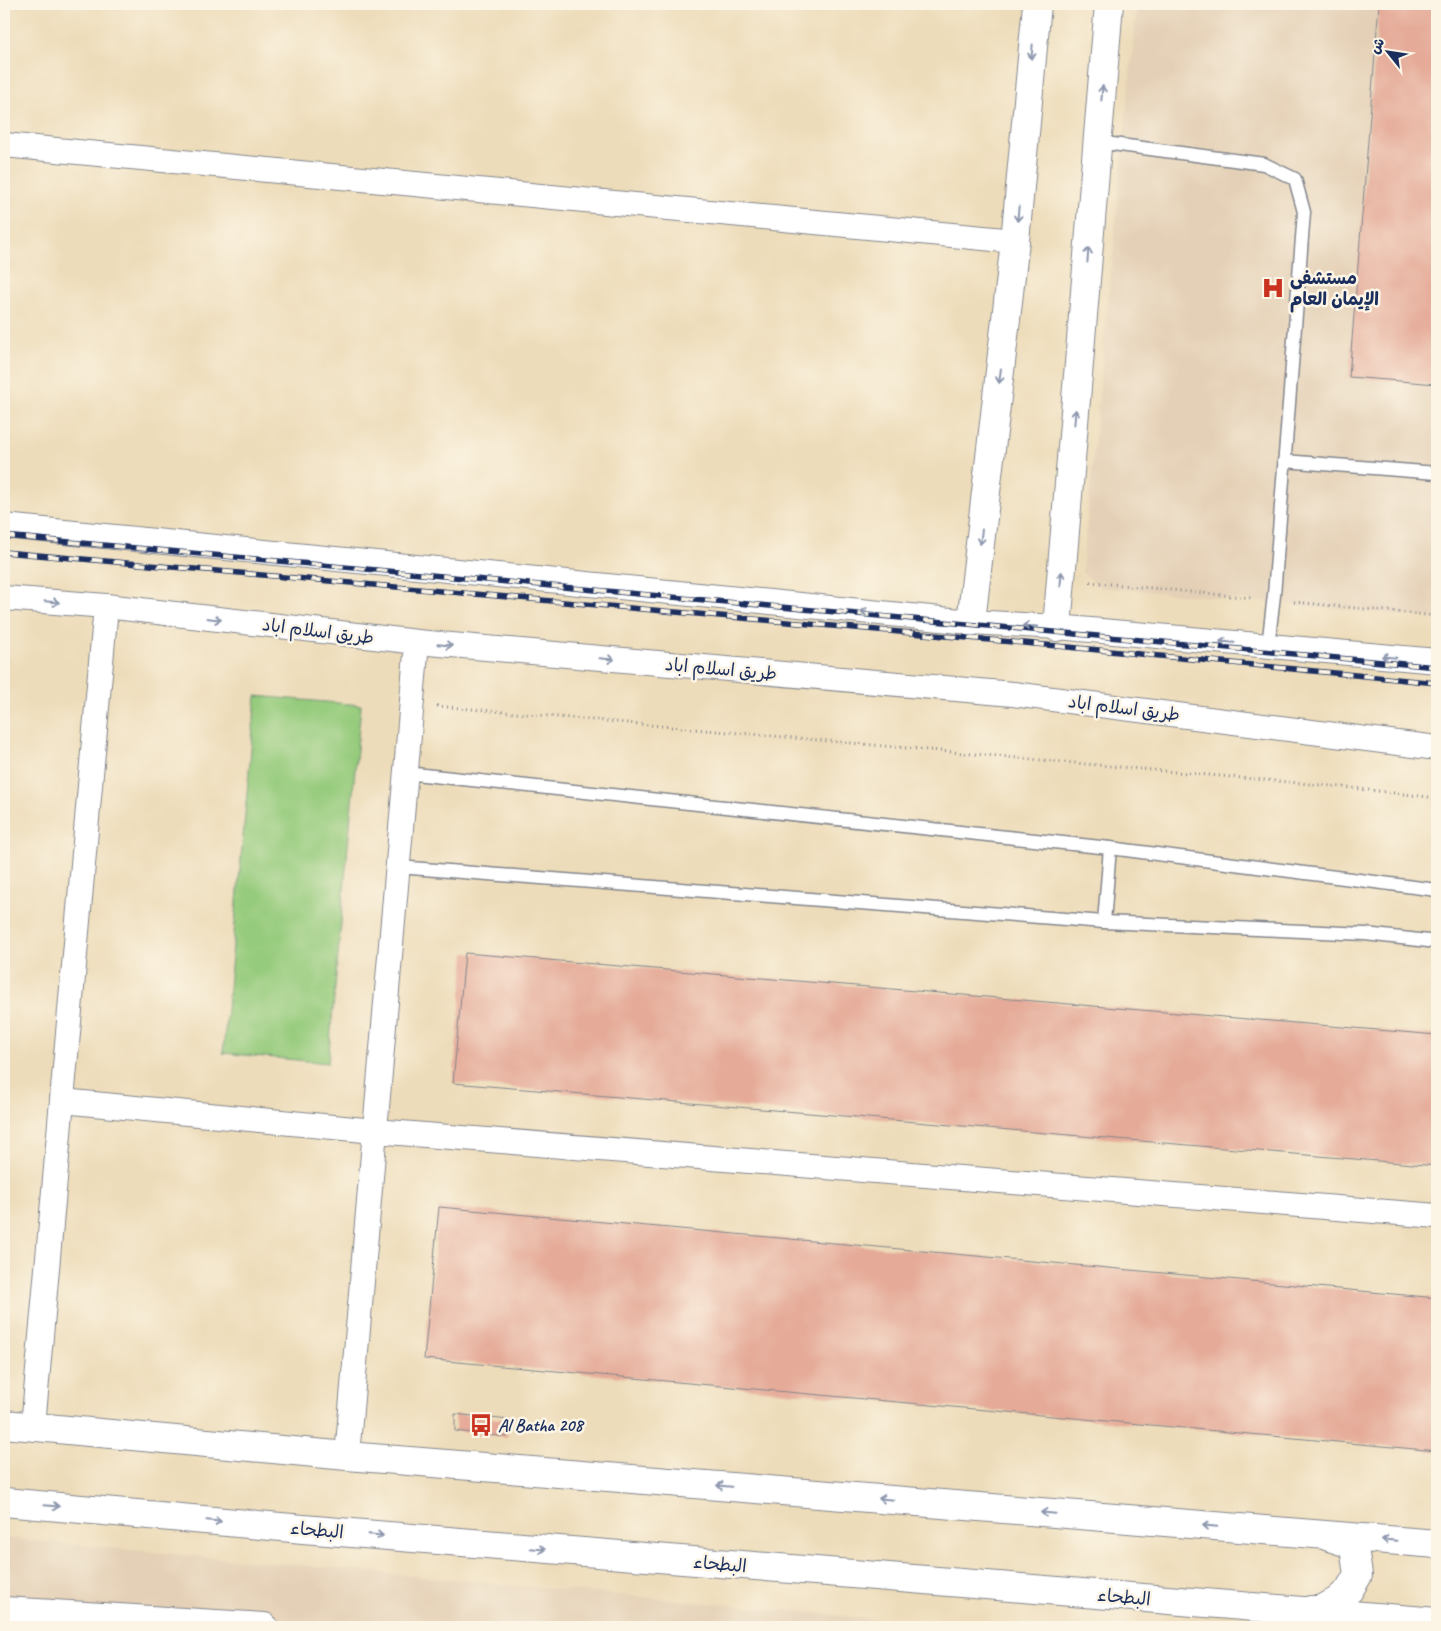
<svg xmlns="http://www.w3.org/2000/svg" width="1441" height="1631" font-family="Caveat,'Playpen Sans Arabic',sans-serif">
  <style>
    .built { fill: #e4d0b6 }
    .green { fill: #95cb7c; stroke: #587d6d }
    .building { fill: #e5aa98 }
    .lines { fill: none; stroke-linecap: round; stroke-linejoin: round }
    .service-casing { stroke: #84868c; stroke-width: 15 }
    .minor-casing { stroke: #84868c; stroke-width: 26 }
    .tertiary-casing { stroke: #84868c; stroke-width: 30 }
    .primary-casing { stroke: #84868c; stroke-width: 30 }
    .path { stroke: #84868c; stroke-width: 3; stroke-dasharray: 1 4; stroke-linecap: butt }
    .service { stroke: #fff; stroke-width: 12 }
    .minor { stroke: #fff; stroke-width: 24 }
    .tertiary { stroke: #fff; stroke-width: 28 }
    .primary { stroke: #fff; stroke-width: 28 }
    .rail-casing { stroke: #1b2f5e; stroke-width: 5.5 }
    .rail { stroke: #fcf5e5; stroke-width: 4; stroke-dasharray: 11; stroke-linecap: butt }
    .oneway { stroke: #8d97ae }
    .labels { text-anchor: middle; dominant-baseline: central; stroke-width: 5; stroke-linejoin: round; paint-order: stroke }
    .poi-label { font-size: 18px; font-weight: bold; fill: #1b2f5e; stroke: #fcf5e5; text-anchor: start }
    .street-label { font-size: 18px; fill: #1b2f5e; stroke: #fcf5e5 }
  </style>
  <rect width="100%" height="100%" fill="#fcf5e5"/>
  <filter id="ink" filterUnits="userSpaceOnUse"><feTurbulence type="fractalNoise" baseFrequency=".02" numOctaves="2"/><feDisplacementMap in="SourceGraphic" scale="10" xChannelSelector="R" yChannelSelector="G"/><feConvolveMatrix kernelMatrix="1 2 1 2 8 2 1 2 1" color-interpolation-filters="sRGB"/></filter>
  <filter id="wash" filterUnits="userSpaceOnUse"><feTurbulence type="fractalNoise" baseFrequency=".0096" numOctaves="4" result="noise"/><feDisplacementMap in="SourceGraphic" scale="20" xChannelSelector="R" yChannelSelector="G"/><feGaussianBlur stdDeviation="1.12" result="paint"/><feColorMatrix in="noise" values="0 0 0 0 0 0 0 0 0 0 0 0 0 0 0 0 0 1.4 0 .05"/><feComposite in="paint" operator="in"/></filter>
  <g filter="url(#wash)">
    <rect width="100%" height="100%" fill="#eddcb9"/>
    <g class="built">
      <polygon points="1137,4 1437,4 1437,618 1100,587 1082,572"/>
      <polygon points="4,1538 963,1627 4,1627"/>
    </g>
    <polygon class="green" points="256,696 361,705 328,1063 223,1053"/>
    <g id="blocks">
      <g class="building">
        <polygon points="1379,4 1437,4 1437,384 1349,377"/>
        <polygon points="465,953 1437,1035 1437,1166 453,1083"/>
        <polygon points="439,1207 1437,1298 1437,1451 424,1359"/>
        <polygon points="455,1414 509,1420 507,1437 455,1431"/>
      </g>
    </g>
  </g>
  <g filter="url(#ink)">
    <use href="#blocks" fill-opacity="0" stroke="#84868c" stroke-width="1"/>
    <g class="lines">
      <defs>
        <g id="service">
          <polyline points="1097,142 1264,164 1295,179 1304,212 1274,595 1268,646"/>
          <polyline points="1284,461 1437,473"/>
          <polyline points="405,773 1110,848 1437,890"/>
          <polyline points="398,867 1104,922 1365,934 1437,942"/>
          <polyline points="1104,922 1110,848"/>
        </g>
        <g id="minor">
          <polyline points="4,145 1015,241"/>
          <polyline points="4,526 971,622 1057,627 1437,661"/>
          <polyline points="4,598 106,606 417,642 1013,694 1437,748"/>
          <polyline points="62,1101 375,1131 1437,1216"/>
          <polyline points="33,1426 106,606"/>
          <polyline points="347,1456 417,642"/>
        </g>
        <g id="tertiary">
          <polyline points="971,622 1015,241 1037,4"/>
          <polyline points="1057,627 1109,4"/>
          <polyline points="4,1611 264,1627"/>
        </g>
        <g id="primary">
          <polyline points="4,1424 347,1456 1437,1544"/>
          <polyline points="4,1502 303,1529 1437,1622"/>
          <polyline points="1311,1610 1321,1610 1337,1601 1349,1590 1358,1575 1354,1548 1348,1543 1329,1537"/>
        </g>
      </defs>
      <use href="#service" class="service-casing"/>
      <use href="#minor" class="minor-casing"/>
      <use href="#tertiary" class="tertiary-casing"/>
      <use href="#primary" class="primary-casing"/>
      <g class="path">
        <polyline points="1090,582 1253,598"/>
        <polyline points="1294,602 1437,616"/>
        <polyline points="437,706 1343,787 1437,798"/>
      </g>
      <use href="#service" class="service"/>
      <use href="#minor" class="minor"/>
      <use href="#tertiary" class="tertiary"/>
      <use href="#primary" class="primary"/>
      <defs>
        <g id="rail">
          <polyline points="4,536 1437,667"/>
          <polyline points="4,552 1068,647 1437,683"/>
        </g>
      </defs>
      <use href="#rail" class="rail-casing"/>
      <use href="#rail" class="rail"/>
    </g>
    <defs><path id="oneway-shaft" d="M-6 0H5M1.5-3L5.5 0L1.5 3" fill="none" stroke-width="1.6" stroke-linecap="round" stroke-linejoin="round" transform="scale(1.25)"/></defs>
    <g class="oneway">
      <use href="#oneway-shaft" transform="translate(1032 52) rotate(95)"/>
      <use href="#oneway-shaft" transform="translate(1102 93) rotate(-85)"/>
      <use href="#oneway-shaft" transform="translate(1018 214) rotate(95)"/>
      <use href="#oneway-shaft" transform="translate(1088 255) rotate(-85)"/>
      <use href="#oneway-shaft" transform="translate(1000 376) rotate(97)"/>
      <use href="#oneway-shaft" transform="translate(1075 417) rotate(-85)"/>
      <use href="#oneway-shaft" transform="translate(981 537) rotate(97)"/>
      <use href="#oneway-shaft" transform="translate(1061 579) rotate(-85)"/>
      <use href="#oneway-shaft" transform="translate(52 602) rotate(5)"/>
      <use href="#oneway-shaft" transform="translate(868 612) rotate(-174)"/>
      <use href="#oneway-shaft" transform="translate(214 619) rotate(7)"/>
      <use href="#oneway-shaft" transform="translate(1030 626) rotate(-177)"/>
      <use href="#oneway-shaft" transform="translate(1227 642) rotate(-175)"/>
      <use href="#oneway-shaft" transform="translate(445 645) rotate(5)"/>
      <use href="#oneway-shaft" transform="translate(1389 657) rotate(-175)"/>
      <use href="#oneway-shaft" transform="translate(607 659) rotate(5)"/>
      <use href="#oneway-shaft" transform="translate(724 1486) rotate(-175)"/>
      <use href="#oneway-shaft" transform="translate(886 1499) rotate(-175)"/>
      <use href="#oneway-shaft" transform="translate(52 1506) rotate(5)"/>
      <use href="#oneway-shaft" transform="translate(1048 1513) rotate(-175)"/>
      <use href="#oneway-shaft" transform="translate(214 1521) rotate(5)"/>
      <use href="#oneway-shaft" transform="translate(1210 1526) rotate(-175)"/>
      <use href="#oneway-shaft" transform="translate(376 1535) rotate(5)"/>
      <use href="#oneway-shaft" transform="translate(1389 1540) rotate(-175)"/>
      <use href="#oneway-shaft" transform="translate(538 1549) rotate(5)"/>
    </g>
  </g>
  <defs>
    <symbol id="hospital-bare" viewBox="-9 -9 18 18"><path d="M-5-5h3v3.5h4V-5h3V5h-3V1.5h-4V5h-3Z" fill="#c8321e" stroke="#fcf5e5" stroke-width="2.5" paint-order="stroke"/></symbol>
    <symbol id="bus-bare" viewBox="-9 -9 18 18"><path d="M-5-6H5V4H4V6H2V4H-2V6H-4V4H-5ZM-3.5-4V0h7V-4ZM-3.5 1.2v1.5H-2V1.2ZM2 1.2v1.5H3.5V1.2Z" fill="#c8321e" stroke="#fcf5e5" stroke-width="2.5" paint-order="stroke"/></symbol>
  </defs>
  <g fill-rule="evenodd">
    <use href="#hospital-bare" x="1257" y="272" width="32" height="32"/>
    <use href="#bus-bare" x="465" y="1409" width="32" height="32"/>
  </g>
  <g class="labels">
    <g class="poi-label">
      <text x="1290" y="278">مستشفى<tspan x="1290" dy="21">الإيمان العام</tspan></text>
      <text x="498" y="1425">Al Batha 208</text>
    </g>
    <g class="street-label">
      <text transform="translate(318 631) rotate(7)">طريق اسلام اباد</text>
      <text transform="translate(721 669) rotate(5)">طريق اسلام اباد</text>
      <text transform="translate(1124 708) rotate(7)">طريق اسلام اباد</text>
      <text transform="translate(317 1530) rotate(5)">البطحاء</text>
      <text transform="translate(720 1564) rotate(5)">البطحاء</text>
      <text transform="translate(1124 1597) rotate(5)">البطحاء</text>
    </g>
  </g>
  <rect width="1441" height="1631" fill="none" stroke="#fcf5e5" stroke-width="20"/>
  <g transform="translate(1388 52) rotate(300)" stroke="#fcf5e5" stroke-width="4" paint-order="stroke">
  <path d="M0-4L9 19L0 12L-9 19Z" fill="#1b2f5e"/>
  <text y="-8" font-size="14" font-weight="bold" text-anchor="middle" fill="#1b2f5e">ش</text>
  </g>
</svg>
